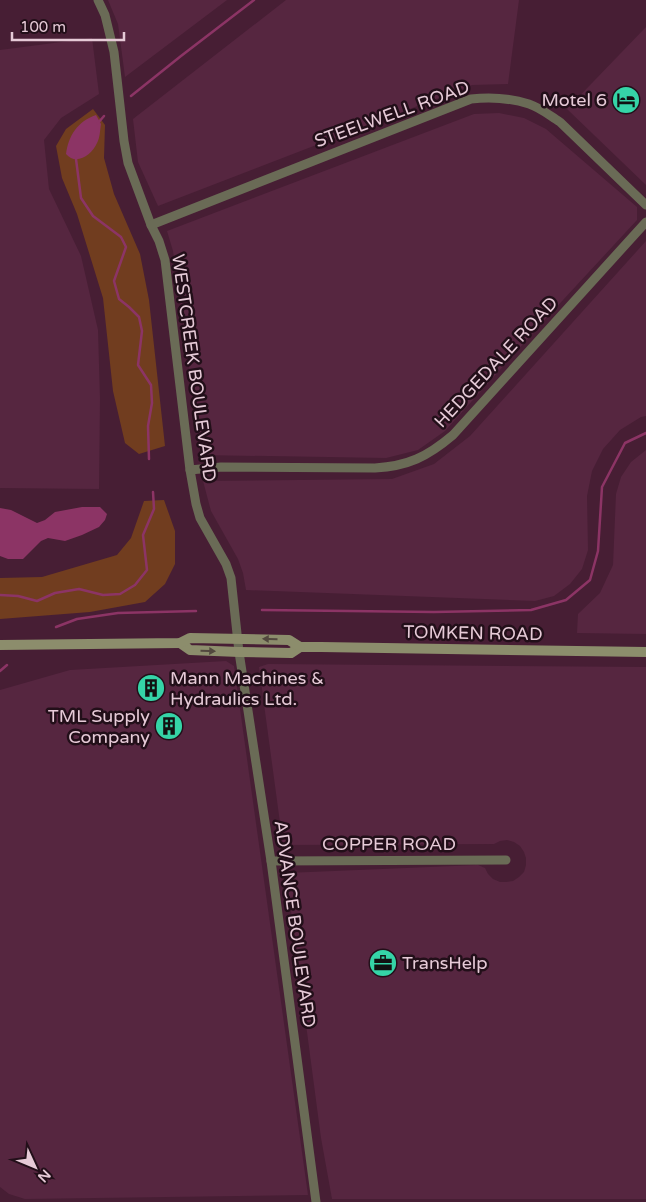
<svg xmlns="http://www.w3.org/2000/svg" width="646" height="1202" font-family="'Varela Round',sans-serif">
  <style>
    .built { fill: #562640 }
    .green { fill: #713d1f }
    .water { fill: #8c3465 }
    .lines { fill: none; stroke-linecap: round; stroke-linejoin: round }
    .stream { stroke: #8c3465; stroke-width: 2.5 }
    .minor { stroke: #6a6b56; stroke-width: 9 }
    .secondary { stroke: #8c8d6c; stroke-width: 10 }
    .oneway { fill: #52483e }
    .labels { text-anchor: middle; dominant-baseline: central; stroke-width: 5; stroke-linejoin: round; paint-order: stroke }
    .poi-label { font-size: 18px; fill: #e6cad7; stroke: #220f19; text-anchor: end }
    .street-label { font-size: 18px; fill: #e6cad7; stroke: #220f19 }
  </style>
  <rect width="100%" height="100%" fill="#471e34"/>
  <g class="built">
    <polygon points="108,0 227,0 125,77 118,24"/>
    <polygon points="286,0 519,0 508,84 472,85 158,206 138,162 133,119"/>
    <polygon points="646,27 646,185 567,109"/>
    <polygon points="92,38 99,94 61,118 44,140 49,189 81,256 98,330 100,399 99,489 0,488 0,50"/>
    <polygon points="499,113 524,118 546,129 637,207 637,220 551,313 445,431 418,450 386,458 201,455 177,278 173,251 167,231 474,114"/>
    <polygon points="646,241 646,416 641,417 620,430 603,449 592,471 587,496 588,550 582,569 570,584 554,596 535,601 246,590 243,573 238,559 211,511 203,481 392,479 434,464 470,436"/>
    <polygon points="646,450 646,634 577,633 578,614 600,593 613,565 616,494 621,477 631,462"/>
    <polygon points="226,661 234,666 308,1195 25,1199 9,1194 0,1187 0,690 70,670"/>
    <polygon points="268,664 646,667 646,1199 332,1199 321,1138 286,873 478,865 485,868 488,874 493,879 500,882 506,882 513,881 519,877 524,872 526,865 526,858 524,852 520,846 514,842 507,840 500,841 494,844 283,845 259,667"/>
  </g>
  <g class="green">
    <polygon points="93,109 105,125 104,158 114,194 140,254 149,300 165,446 139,454 125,443 113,391 103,298 77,214 62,178 56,146 66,129"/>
    <polygon points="164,500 175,531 175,564 165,584 145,602 90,612 0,619 0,578 42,577 117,555 131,538 144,501"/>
  </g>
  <g class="water">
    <path d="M96 115 101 124C100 130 100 138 97 143 92 155 76 166 66 154 68 136 78 121 96 115Z"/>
    <polygon points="82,507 100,507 107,514 105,520 99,527 82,535 65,541 48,538 41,541 23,559 8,559 0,556 0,508 11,510 37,523 45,520 55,512"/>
  </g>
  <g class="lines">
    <g class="stream">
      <polyline points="131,96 181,56 254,0"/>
      <polyline points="98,123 104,116"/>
      <polyline points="76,159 81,198 93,216 121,237 126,247 114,281 119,299 129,307 139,317 142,331 138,365 151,385 152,403 148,426 149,459"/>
      <polyline points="0,595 18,596 37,601 55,593 79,589 103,595 120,594 135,585 147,570 143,535 154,509 153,492"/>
      <polyline points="262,610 434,612 531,610 566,600 590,580 598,551 602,487 625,443 646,433"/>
      <polyline points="56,627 77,619 118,613 196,611"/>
      <polyline points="0,671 7,665"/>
    </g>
    <g class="minor">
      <polyline points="98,0 105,15 114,52 124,141 128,163 151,225 159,241 165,260 190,470 196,504 200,518 226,564 231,578 239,652 271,861 316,1202"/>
      <path d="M151 225 471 99C490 97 510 98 529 104 541 108 550 116 560 122L646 205"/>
      <path d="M190 470 221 467 375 468C408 466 427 457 453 435L646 222"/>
      <polyline points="271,861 506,860"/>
    </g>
    <g class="secondary">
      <polyline points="180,643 190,650 239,652 291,653 300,647 321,647 646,652"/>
      <polyline points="0,645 180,643 190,638 289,640 300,647"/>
    </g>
  </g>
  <defs><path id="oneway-solid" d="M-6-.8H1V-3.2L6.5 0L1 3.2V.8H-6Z" transform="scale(1.25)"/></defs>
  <g class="oneway">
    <use href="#oneway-solid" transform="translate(270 639) rotate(-179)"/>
    <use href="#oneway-solid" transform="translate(208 651) rotate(2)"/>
  </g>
  <defs>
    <symbol id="hotel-disc" viewBox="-11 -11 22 22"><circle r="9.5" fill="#35d4a7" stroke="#220f19"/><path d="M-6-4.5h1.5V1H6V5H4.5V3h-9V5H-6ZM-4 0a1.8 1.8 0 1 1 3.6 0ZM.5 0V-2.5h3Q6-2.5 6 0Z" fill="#111"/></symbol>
    <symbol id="building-disc" viewBox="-11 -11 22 22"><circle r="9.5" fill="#35d4a7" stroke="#220f19"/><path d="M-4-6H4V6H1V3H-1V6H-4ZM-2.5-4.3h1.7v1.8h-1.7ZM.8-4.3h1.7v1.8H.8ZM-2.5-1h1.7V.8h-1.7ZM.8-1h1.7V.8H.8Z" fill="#111"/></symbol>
    <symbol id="office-disc" viewBox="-11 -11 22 22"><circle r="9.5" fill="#35d4a7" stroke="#220f19"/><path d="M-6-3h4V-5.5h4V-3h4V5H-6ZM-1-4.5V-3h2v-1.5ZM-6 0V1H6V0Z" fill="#111"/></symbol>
  </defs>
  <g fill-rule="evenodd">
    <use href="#hotel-disc" x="610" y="84" width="32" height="32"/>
    <use href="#building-disc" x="135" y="672" width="32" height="32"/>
    <use href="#building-disc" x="153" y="710" width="32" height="32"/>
    <use href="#office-disc" x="367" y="947" width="32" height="32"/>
  </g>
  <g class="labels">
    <g class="poi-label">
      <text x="607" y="100">Motel 6</text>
      <text x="170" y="678" text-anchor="start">Mann Machines &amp;<tspan x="170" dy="21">Hydraulics Ltd.</tspan></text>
      <text x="150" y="716">TML Supply<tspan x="150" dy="21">Company</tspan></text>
      <text x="402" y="963" text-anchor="start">TransHelp</text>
    </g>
    <g class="street-label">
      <text transform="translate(392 114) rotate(-20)">STEELWELL ROAD</text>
      <text transform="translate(496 362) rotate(-47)">HEDGEDALE ROAD</text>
      <text transform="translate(194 368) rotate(82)">WESTCREEK BOULEVARD</text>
      <text transform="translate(473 633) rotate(1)">TOMKEN ROAD</text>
      <text x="389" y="844">COPPER ROAD</text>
      <text transform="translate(295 924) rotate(82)">ADVANCE BOULEVARD</text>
    </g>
  </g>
  <g transform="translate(35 1167) rotate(134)" stroke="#220f19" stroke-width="4" paint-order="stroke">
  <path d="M0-4L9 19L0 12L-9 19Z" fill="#e6cad7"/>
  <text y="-8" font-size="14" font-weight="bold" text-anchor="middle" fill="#e6cad7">N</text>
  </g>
  <path d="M12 32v8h112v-8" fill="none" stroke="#e6cad7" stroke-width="2.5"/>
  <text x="20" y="32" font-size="15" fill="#e6cad7" stroke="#220f19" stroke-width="4" paint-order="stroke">100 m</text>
</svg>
